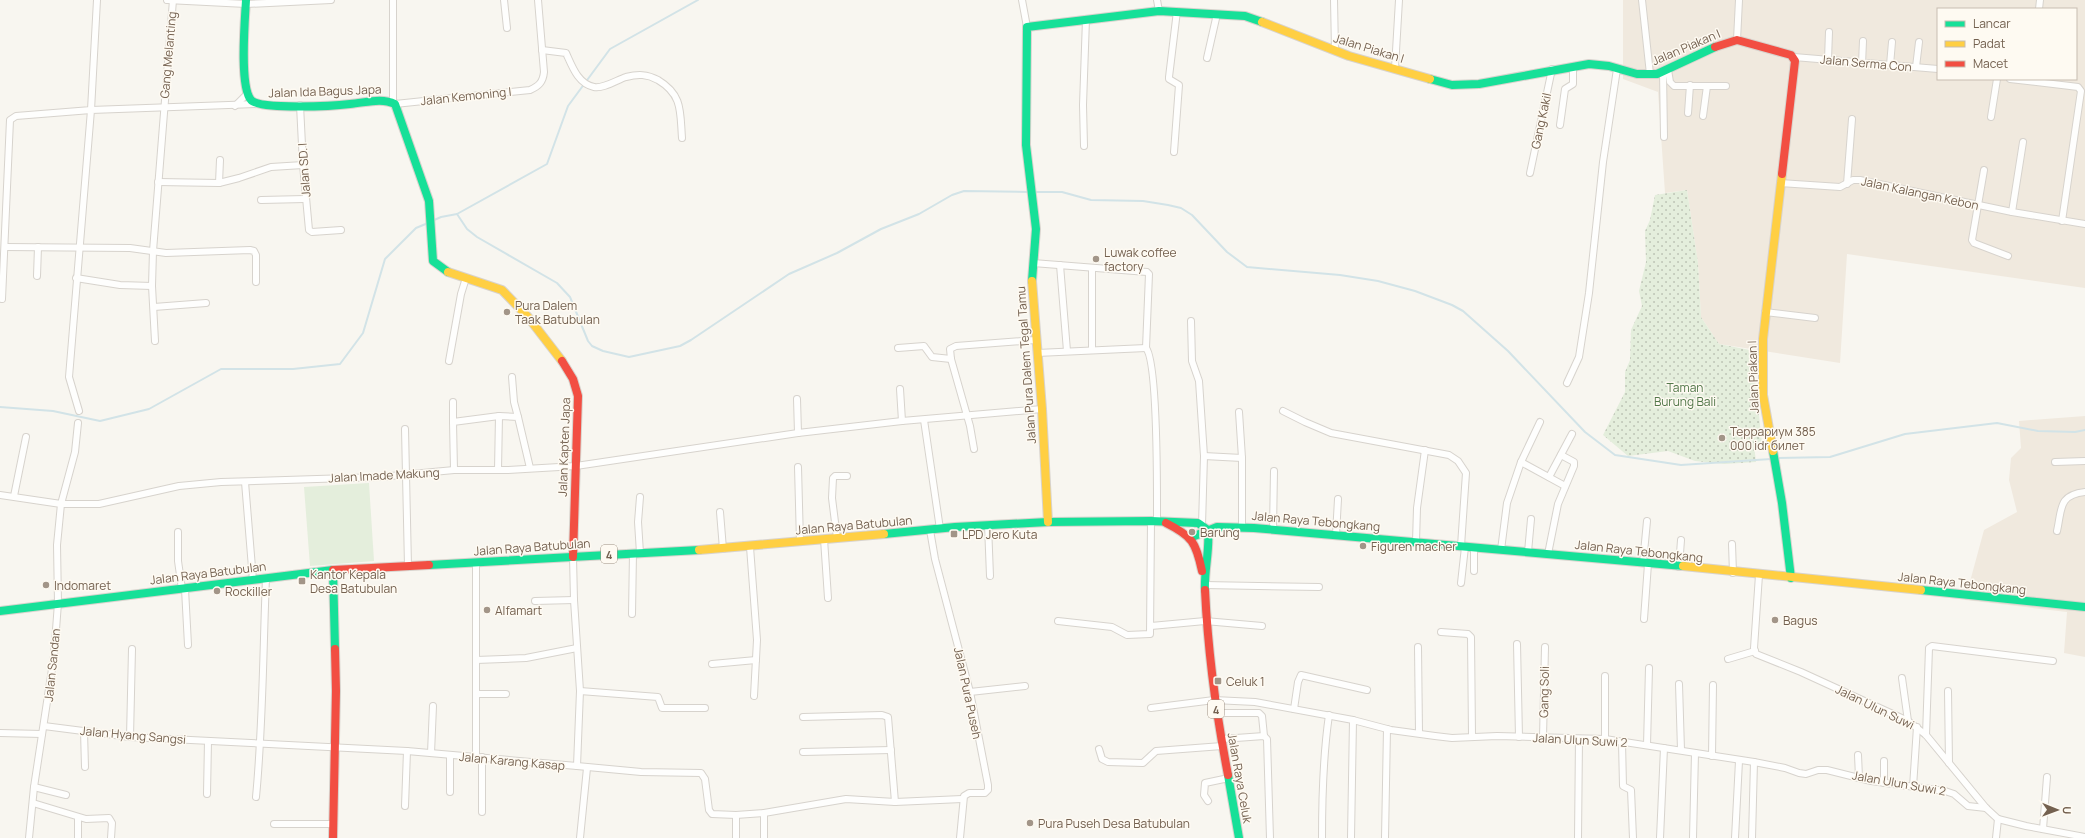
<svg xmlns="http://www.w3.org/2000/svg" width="2085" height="838" font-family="Manrope,sans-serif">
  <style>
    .residential { fill: #f0e9de; fill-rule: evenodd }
    .green { fill: #e4eedc }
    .park { fill: url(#park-dots) }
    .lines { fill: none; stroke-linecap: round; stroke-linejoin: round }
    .stream { stroke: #d2e3e7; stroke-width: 2 }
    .street-casing { stroke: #d7d3cd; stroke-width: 8 }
    .fast-casing { stroke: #d8d3cd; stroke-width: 10 }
    .slow-casing { stroke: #d8d3cd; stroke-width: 10 }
    .jam-casing { stroke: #d8d3cd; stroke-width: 10 }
    .street { stroke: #fefefd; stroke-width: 6 }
    .fast { stroke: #16e098; stroke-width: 8 }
    .slow { stroke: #ffcf43; stroke-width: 8 }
    .jam { stroke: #f24e42; stroke-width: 8 }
    .poi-dot { fill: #a29588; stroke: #fefaf2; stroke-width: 1.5 }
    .labels { text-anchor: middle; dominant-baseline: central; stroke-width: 3; stroke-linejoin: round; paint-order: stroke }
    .shield { fill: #fefaf2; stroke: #9d8f81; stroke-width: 1 }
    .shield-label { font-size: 11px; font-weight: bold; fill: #746150 }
    .street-label { font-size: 12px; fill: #746150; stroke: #fefaf2 }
    .poi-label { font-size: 12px; fill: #746150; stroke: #fefaf2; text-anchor: start }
    .park-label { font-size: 12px; fill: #53784a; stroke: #fefaf2 }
  </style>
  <defs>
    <pattern id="park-dots" width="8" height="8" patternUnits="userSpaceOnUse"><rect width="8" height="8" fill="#e4eedc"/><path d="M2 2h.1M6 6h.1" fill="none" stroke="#bdc4b5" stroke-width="1.8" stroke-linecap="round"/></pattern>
  </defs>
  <rect width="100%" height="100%" fill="#f8f6f0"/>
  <g class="residential">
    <path d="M1623 0H2085V288L1847 254 1840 363 1719 344 1701 317 1698 263 1687 190 1665 193 1658 92 1623 79ZM1938 9H2076V79H1938Z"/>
    <polygon points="2085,416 2085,657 2064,653 2067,612 1965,600 1984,530 2017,512 2009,480 2011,458 2021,448 2019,421"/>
  </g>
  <polygon class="green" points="369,483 374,561 310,566 304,487"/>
  <polygon class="park" points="1687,190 1698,263 1701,317 1719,344 1755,351 1755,378 1762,443 1754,445 1756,462 1725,464 1695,461 1668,451 1628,456 1603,435 1625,392 1625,372 1630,360 1631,330 1642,306 1639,291 1646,262 1645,231 1650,220 1655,195"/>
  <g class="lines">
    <g class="stream">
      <polyline points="1034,192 1062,192 1091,200 1143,201 1168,205 1181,208 1192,215 1227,252 1247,267 1340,275 1378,281 1415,291 1452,305 1463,311 1508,351 1585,432 1615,455 1681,465 1771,459"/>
      <polyline points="457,214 467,229 477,237 557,283 570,297 588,341 592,346 603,351 629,357 680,346 691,340 789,274 837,253 881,229 919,214 952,195 964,191 1030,192"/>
      <polyline points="432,221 441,217 457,214 547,164 568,106 610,49 698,0"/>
      <polyline points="0,407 53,411 100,421 149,409 221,369 293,369 340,364 363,333 385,259 416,228 428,223"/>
      <polyline points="1776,458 1830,457 1905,434 1997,423 2038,431 2075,432 2085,430"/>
    </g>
    <defs>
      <g id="street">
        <polyline points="167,0 246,4 331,0"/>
        <polyline points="393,0 393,103"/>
        <polyline points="504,0 507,28"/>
        <polyline points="1022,0 1027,27"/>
        <polyline points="1157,0 1159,11"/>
        <polyline points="1334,0 1335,50"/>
        <polyline points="1642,0 1650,74"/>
        <polyline points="2039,9 2040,0"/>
        <polyline points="1737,40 1739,0"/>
        <path d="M542 50 566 53C572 66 578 84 594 87 603 89 617 80 626 77 638 74 647 74 658 80 683 95 680 112 682 138"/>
        <polyline points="1794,57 1938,69"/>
        <polyline points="1207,58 1217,14"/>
        <polyline points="1828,59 1829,32"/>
        <polyline points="1862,64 1863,41"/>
        <polyline points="1890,65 1892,42"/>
        <polyline points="1916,67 1919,42"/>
        <polyline points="1395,68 1399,0"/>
        <polyline points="1668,70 1670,82 1674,86 1726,86"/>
        <polyline points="1663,72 1664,137"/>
        <polyline points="2010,79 2070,86 2078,87 2081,91 2062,221"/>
        <path d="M395 104 530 90C539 86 543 82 544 72L538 0"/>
        <polyline points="300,105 303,165 309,230 312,232 341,230"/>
        <polyline points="235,106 248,93"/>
        <polyline points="1688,113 1690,85"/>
        <polyline points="1703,116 1707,86"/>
        <polyline points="1991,117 1997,79"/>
        <polyline points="1560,125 1565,89 1573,84 1573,66"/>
        <polyline points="1084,146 1083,105 1086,19"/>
        <polyline points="1174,152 1179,85 1169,79 1169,77 1177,11"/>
        <polyline points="220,160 219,183 239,178 271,167 303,165"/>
        <polyline points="1984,170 1972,240 1974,243 2008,256"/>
        <polyline points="1530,173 1552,69"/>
        <polyline points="158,182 219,183"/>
        <polyline points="1780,183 1840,187 1853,180 1860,180 2012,212 2085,224"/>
        <polyline points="1847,184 1852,119"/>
        <polyline points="261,200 305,199"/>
        <polyline points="2012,212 2023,142"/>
        <polyline points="5,247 130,248 166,253 250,250 254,251 256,255 256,282"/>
        <path d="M1033 263 1147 272 1149 274 1146 348C1158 362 1157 496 1157 521"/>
        <polyline points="1060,265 1067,351"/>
        <polyline points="37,276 38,247"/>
        <polyline points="76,278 120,285 152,286"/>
        <polyline points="2,299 10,120 16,116 91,110 97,0"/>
        <polyline points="154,307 206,303"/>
        <polyline points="1765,312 1815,318"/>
        <polyline points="1191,321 1192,361 1199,381 1204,456 1202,525"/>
        <polyline points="155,341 152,286 153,251 173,0"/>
        <polyline points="898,348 924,346 932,357 951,359"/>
        <polyline points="1092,350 1092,268"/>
        <polyline points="1037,353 1146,348"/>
        <polyline points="449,361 461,294 466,278"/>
        <polyline points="512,377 514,402 518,417"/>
        <polyline points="1567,383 1579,357 1589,293 1603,162 1617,69"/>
        <polyline points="900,389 902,421"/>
        <polyline points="797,399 798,433"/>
        <polyline points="453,402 453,422"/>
        <polyline points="79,411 69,377 91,110 258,104"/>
        <polyline points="1283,411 1305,422 1331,433 1449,455 1458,461 1466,473 1461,546"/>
        <polyline points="1239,412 1242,458 1242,528"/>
        <polyline points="924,420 940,529"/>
        <polyline points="405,429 408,566"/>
        <polyline points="974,449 970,426 951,359 950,349 956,346 1035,340"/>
        <polyline points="1204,456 1242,458"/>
        <polyline points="1521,462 1565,486"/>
        <polyline points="2055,462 2085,461"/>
        <polyline points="798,467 800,542"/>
        <polyline points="454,470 453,422 499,416 518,417 530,468"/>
        <polyline points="498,470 499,416"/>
        <polyline points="1549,477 1572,434"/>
        <polyline points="245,482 253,580"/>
        <polyline points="0,495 61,504 99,504 179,486 221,482 380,477 454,470 508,470 576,466 798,433 902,421 1042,409"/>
        <polyline points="14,496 26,437"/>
        <polyline points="720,512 723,549"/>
        <polyline points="988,525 990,576"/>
        <polyline points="930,530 935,559 970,692 988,785 988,790 985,793 969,793 964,796 960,838"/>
        <polyline points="1273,530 1274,471"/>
        <path d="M2057 531C2062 509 2058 495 2085 492"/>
        <polyline points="178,532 178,561 182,589"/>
        <polyline points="1336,535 1338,499"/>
        <polyline points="837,538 832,498 833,478 835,476 847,476"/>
        <polyline points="824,539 828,598"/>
        <polyline points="1416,542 1417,508 1425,450"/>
        <polyline points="1732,544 1733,573"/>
        <polyline points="750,547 757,640 754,696"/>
        <polyline points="1501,550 1507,503 1521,462 1540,422"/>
        <polyline points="1528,552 1531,519"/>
        <polyline points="640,553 638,522 640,497"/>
        <polyline points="1548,554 1558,504 1574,466 1574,462 1561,455"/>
        <polyline points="1643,563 1647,521"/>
        <polyline points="1679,567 1681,540"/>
        <polyline points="1474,571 1474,548"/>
        <polyline points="1759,575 1754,648 1756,654 1801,672 1908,721 1926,735 1986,808 1998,819 2026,826 2085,837"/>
        <polyline points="1461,583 1465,547"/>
        <polyline points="1204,585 1319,587"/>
        <polyline points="185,589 188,645"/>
        <polyline points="535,601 574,600"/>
        <polyline points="632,614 633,553"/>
        <polyline points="1644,619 1648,564"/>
        <polyline points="1058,621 1112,627 1127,635 1150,634 1151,521"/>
        <polyline points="1151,626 1205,621 1262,626"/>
        <polyline points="1441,632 1468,634 1471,637 1472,736"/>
        <polyline points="1517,644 1519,737"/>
        <polyline points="1418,647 1419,733"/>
        <polyline points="1728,659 1755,651"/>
        <polyline points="476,660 526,658 577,648"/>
        <polyline points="712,664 756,660"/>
        <polyline points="1902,678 1908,721"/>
        <polyline points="1679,684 1681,750"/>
        <polyline points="580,691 658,697 662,708 705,708"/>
        <polyline points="1948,691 1949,763"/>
        <polyline points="970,692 1025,686"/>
        <polyline points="477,694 506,694"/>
        <polyline points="1151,708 1214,700 1255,702 1353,720 1391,730 1435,736 1452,738 1497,736 1605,739 1754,762 1785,768 1799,773 1806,774 1818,770 1827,770 1871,781 1945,791 1954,794 1968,806 1986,808"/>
        <polyline points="1294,709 1298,682 1301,675 1367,690"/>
        <polyline points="1217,713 1259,713 1262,716 1264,736"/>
        <polyline points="803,717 882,715 888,717 895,802"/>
        <polyline points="44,726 130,737 407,751 577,766 580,691 574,600 573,557"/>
        <polyline points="84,731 85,767"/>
        <polyline points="0,733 42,734"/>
        <polyline points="1926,735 1929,648 1932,646 2053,661"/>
        <polyline points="130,737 132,649"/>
        <polyline points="1543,738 1545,647"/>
        <polyline points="1222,739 1264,736 1267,739 1270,838"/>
        <polyline points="1605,739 1605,676"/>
        <polyline points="1622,742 1623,786 1631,790 1633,838"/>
        <polyline points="1647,745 1649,668"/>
        <polyline points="1099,749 1102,759 1108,762 1143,763 1156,751 1222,746"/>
        <polyline points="803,752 891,750"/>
        <polyline points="431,753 433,706"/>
        <polyline points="1858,755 1859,777"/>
        <polyline points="1712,756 1713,685"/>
        <polyline points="476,757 476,563"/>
        <polyline points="577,766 641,772 701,773 705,779 709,810 712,814 736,815 764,813 846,799 895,802 962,799"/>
        <polyline points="1884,783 1884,761"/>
        <polyline points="34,787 66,795"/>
        <polyline points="1913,787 1917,727"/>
        <polyline points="450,792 450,755"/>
        <polyline points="207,794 208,741"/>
        <path d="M256 797C263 725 263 651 266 578"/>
        <polyline points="1208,801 1204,795 1205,783 1224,779"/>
        <polyline points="33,803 86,819 109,818 112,823 111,838"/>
        <polyline points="405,806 407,751"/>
        <polyline points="482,812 482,757"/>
        <polyline points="764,813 764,838"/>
        <polyline points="78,818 78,838"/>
        <polyline points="274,824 333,824"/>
        <polyline points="2043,829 2047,777"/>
        <polyline points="29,838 34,787 54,656 58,603 57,545 61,504 75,452 78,423"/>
        <polyline points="580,838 587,768"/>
        <polyline points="736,838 736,815"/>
        <path d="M1322 838C1322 797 1323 756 1329 715"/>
        <polyline points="1351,838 1353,720"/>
        <polyline points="1385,838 1387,729"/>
        <polyline points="1578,838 1579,739"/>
        <polyline points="1660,838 1664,748"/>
        <polyline points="1693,838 1695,753"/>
        <polyline points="1735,838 1739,761"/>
        <polyline points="1752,838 1754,762"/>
        <polyline points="1996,838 1998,819"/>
      </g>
      <g id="fast">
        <path d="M246 0C245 19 239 86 251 100 260 110 335 106 350 104 365 103 381 97 395 104L429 201 433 261 448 272"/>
        <polyline points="1430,79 1452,85 1479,84 1589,64 1609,66 1637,74 1657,74 1715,47"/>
        <polyline points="1032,281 1036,229 1026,145 1027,27 1159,11 1245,16 1262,22"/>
        <polyline points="1773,451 1782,503 1791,578"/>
        <path d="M884 534 955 527 1048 522 1151 521 1198 523 1208 530C1210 550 1204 570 1205 590"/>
        <polyline points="1192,537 1217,527 1254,528 1683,566"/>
        <polyline points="429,565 699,550"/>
        <polyline points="333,570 335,649"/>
        <polyline points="1921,590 2085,607"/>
        <polyline points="0,611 333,570"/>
        <polyline points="1228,775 1239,838"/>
      </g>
      <g id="slow">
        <polyline points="1262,22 1349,56 1430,79"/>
        <polyline points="448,272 502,290 528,317 562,361"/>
        <polyline points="1032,281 1042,409 1048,522"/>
        <polyline points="1773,451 1763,395 1763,339 1782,174"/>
        <polyline points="699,550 884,534"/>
        <polyline points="1683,566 1921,590"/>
      </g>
      <g id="jam">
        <polyline points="1715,47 1737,40 1791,55 1795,61 1782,174"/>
        <polyline points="562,361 573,379 578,396 573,557"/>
        <path d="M1166 523C1192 536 1196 542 1202 571"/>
        <polyline points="333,570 429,565"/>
        <path d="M1205 590C1208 653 1216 713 1228 775"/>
        <polyline points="333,838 336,691 335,649"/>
      </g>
    </defs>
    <use href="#street" class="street-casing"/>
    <use href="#fast" class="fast-casing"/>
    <use href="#slow" class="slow-casing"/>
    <use href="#jam" class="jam-casing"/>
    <use href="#street" class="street"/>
    <use href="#fast" class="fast"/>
    <use href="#slow" class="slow"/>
    <use href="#jam" class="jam"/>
  </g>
  <g class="poi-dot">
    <circle cx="1096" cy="259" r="4"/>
    <circle cx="507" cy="312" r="4"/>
    <circle cx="1722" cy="438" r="4"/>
    <circle cx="1192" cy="532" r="4"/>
    <rect x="950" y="530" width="8" height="8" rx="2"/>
    <circle cx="1363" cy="546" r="4"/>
    <rect x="298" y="577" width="8" height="8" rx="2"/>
    <circle cx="46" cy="585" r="4"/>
    <circle cx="217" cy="591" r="4"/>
    <circle cx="487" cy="610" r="4"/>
    <circle cx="1775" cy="620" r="4"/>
    <rect x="1214" y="677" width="8" height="8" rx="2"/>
    <circle cx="1030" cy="823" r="4"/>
  </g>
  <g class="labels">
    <g class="shield">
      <rect x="601" y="545" width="16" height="18" rx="3"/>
      <rect x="1208" y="700" width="16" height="18" rx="3"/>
    </g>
    <g class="shield-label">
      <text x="609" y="554">4</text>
      <text x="1216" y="709">4</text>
    </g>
    <g class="street-label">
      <text transform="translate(1686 47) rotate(-23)">Jalan Piakan I</text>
      <text transform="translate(1369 48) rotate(17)">Jalan Piakan I</text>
      <text transform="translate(168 55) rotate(-85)">Gang Melanting</text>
      <text transform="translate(1866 63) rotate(5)">Jalan Serma Con</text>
      <text transform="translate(325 91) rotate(-2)">Jalan Ida Bagus Japa</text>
      <text transform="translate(466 96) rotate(-6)">Jalan Kemoning I</text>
      <text transform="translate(1541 121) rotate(-78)">Gang Kakil</text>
      <text transform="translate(304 170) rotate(-94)">Jalan SD. I</text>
      <text transform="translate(1920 193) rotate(12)">Jalan Kalangan Kebon</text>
      <text transform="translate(1026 365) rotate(-94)">Jalan Pura Dalem Tegal Tamu</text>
      <text transform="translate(1753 377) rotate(-92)">Jalan Piakan I</text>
      <text transform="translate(564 447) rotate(-88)">Jalan Kapten Japa</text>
      <text transform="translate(384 475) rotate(-3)">Jalan Imade Makung</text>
      <text transform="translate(1316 521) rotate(5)">Jalan Raya Tebongkang</text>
      <text transform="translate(854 525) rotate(-5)">Jalan Raya Batubulan</text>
      <text transform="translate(532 547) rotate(-4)">Jalan Raya Batubulan</text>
      <text transform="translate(1639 551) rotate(6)">Jalan Raya Tebongkang</text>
      <text transform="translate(208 573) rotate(-7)">Jalan Raya Batubulan</text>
      <text transform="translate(1962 583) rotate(6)">Jalan Raya Tebongkang</text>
      <text transform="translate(52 665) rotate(-84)">Jalan Sandan</text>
      <text transform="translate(1544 692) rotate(-89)">Gang Soli</text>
      <text transform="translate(968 693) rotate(78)">Jalan Pura Puseh</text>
      <text transform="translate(1875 707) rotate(26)">Jalan Ulun Suwi</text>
      <text transform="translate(133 735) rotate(5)">Jalan Hyang Sangsi</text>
      <text transform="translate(1580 740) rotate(3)">Jalan Ulun Suwi 2</text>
      <text transform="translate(512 761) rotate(5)">Jalan Karang Kasap</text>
      <text transform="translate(1240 778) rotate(80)">Jalan Raya Celuk</text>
      <text transform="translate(1899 783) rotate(10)">Jalan Ulun Suwi 2</text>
    </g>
    <g class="poi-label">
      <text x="1104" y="252">Luwak coffee<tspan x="1104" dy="14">factory</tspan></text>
      <text x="515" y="305">Pura Dalem<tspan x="515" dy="14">Taak Batubulan</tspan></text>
      <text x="1730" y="431">Террариум 385<tspan x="1730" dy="14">000 idr билет</tspan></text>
      <text x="1200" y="532">Barung</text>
      <text x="962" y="534">LPD Jero Kuta</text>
      <text x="1371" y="546">Figuren macher</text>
      <text x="310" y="574">Kantor Kepala<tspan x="310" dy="14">Desa Batubulan</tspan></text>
      <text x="54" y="585">Indomaret</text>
      <text x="225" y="591">Rockiller</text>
      <text x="495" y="610">Alfamart</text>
      <text x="1783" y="620">Bagus</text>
      <text x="1226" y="681">Celuk 1</text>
      <text x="1038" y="823">Pura Puseh Desa Batubulan</text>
    </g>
    <g class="park-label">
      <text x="1685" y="387">Taman<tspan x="1685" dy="14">Burung Bali</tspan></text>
    </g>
  </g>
  <rect x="1937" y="8" width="140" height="72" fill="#fefaf2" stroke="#c7bdb1"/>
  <rect x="1945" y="21" width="20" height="6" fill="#16e098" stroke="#c7bdb1"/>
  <text x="1973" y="28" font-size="12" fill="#746150">Lancar</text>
  <rect x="1945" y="41" width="20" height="6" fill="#ffcf43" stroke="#c7bdb1"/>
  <text x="1973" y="48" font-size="12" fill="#746150">Padat</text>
  <rect x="1945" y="61" width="20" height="6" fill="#f24e42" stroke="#c7bdb1"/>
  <text x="1973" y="68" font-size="12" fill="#746150">Macet</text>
  <g transform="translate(2057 810) rotate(91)" stroke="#fefaf2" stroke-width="3" paint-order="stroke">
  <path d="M0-3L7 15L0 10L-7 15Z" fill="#746150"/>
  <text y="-6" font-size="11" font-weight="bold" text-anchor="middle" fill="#746150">U</text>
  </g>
</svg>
